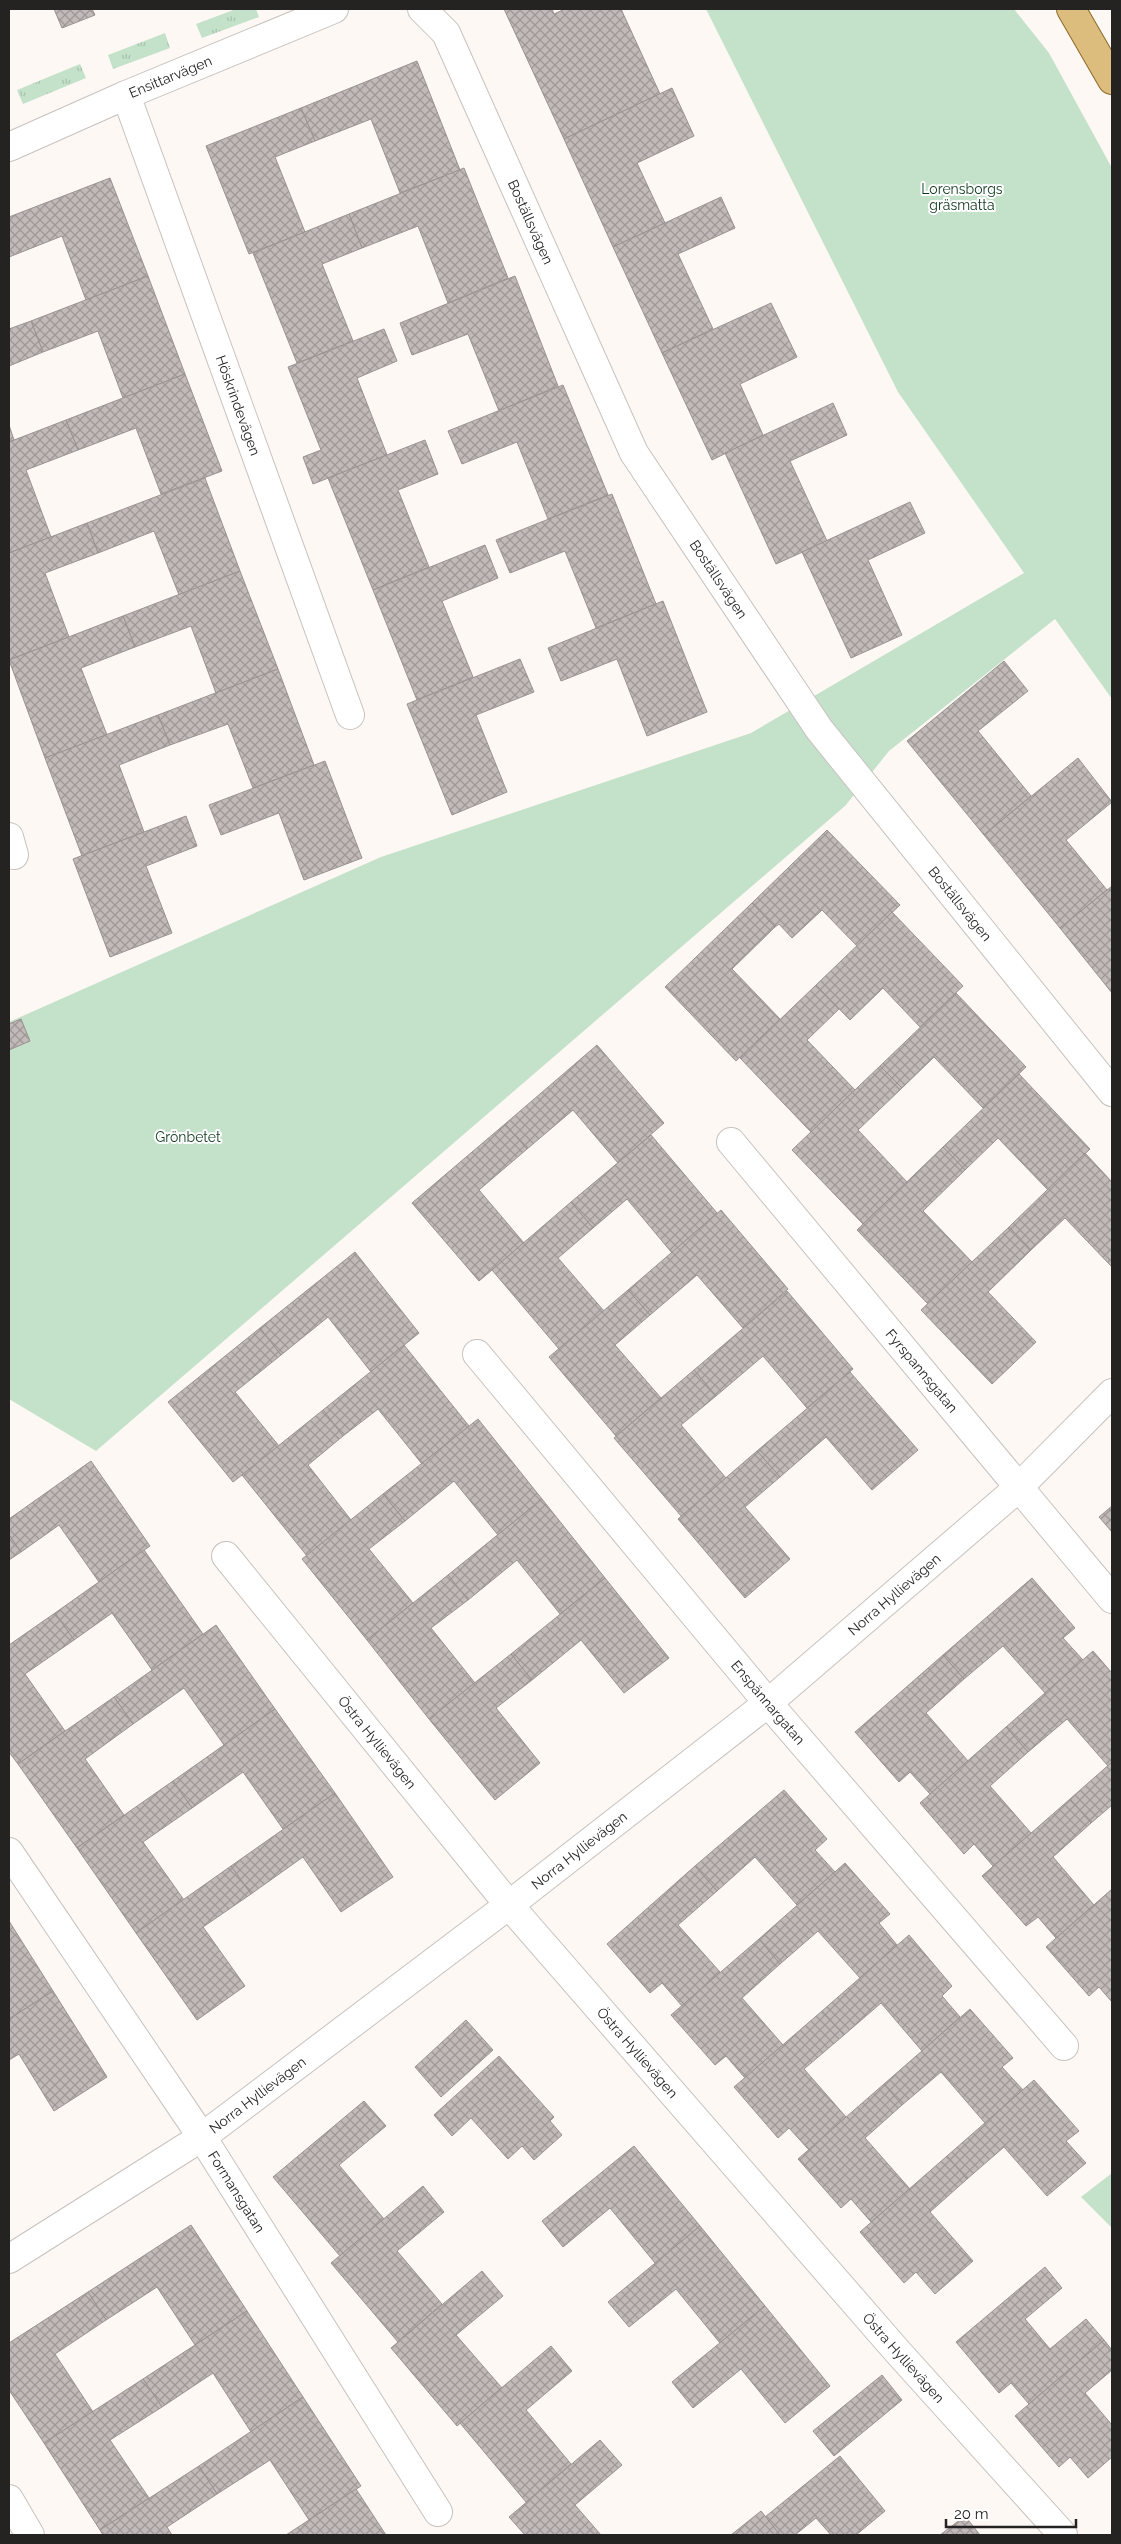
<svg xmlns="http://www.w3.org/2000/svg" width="1121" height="2544" font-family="Raleway,sans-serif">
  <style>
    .grass { fill: url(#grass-tufts) }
    .park { fill: #c4e1ca }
    .building { fill: url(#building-cross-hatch); stroke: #999291 }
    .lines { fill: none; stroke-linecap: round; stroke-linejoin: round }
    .minor-casing { stroke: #c7c2bf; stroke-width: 30 }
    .major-casing { stroke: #8c6a25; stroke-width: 30 }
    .minor { stroke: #fff; stroke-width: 28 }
    .major { stroke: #dcbd7d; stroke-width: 28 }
    .labels { text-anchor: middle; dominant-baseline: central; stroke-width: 4; stroke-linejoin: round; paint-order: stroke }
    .street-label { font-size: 14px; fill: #252322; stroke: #fff }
    .park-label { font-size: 14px; fill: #0e391d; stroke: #fff }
  </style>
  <defs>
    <pattern id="grass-tufts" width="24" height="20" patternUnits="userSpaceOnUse" patternTransform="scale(1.25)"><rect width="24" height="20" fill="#c4e1ca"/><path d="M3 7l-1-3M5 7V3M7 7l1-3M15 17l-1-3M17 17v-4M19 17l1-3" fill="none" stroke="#a8c1ad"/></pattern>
    <pattern id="building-cross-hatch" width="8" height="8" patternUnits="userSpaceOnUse" patternTransform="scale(1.25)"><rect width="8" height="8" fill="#c1bab9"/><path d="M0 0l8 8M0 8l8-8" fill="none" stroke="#9d9796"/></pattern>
  </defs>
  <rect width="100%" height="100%" fill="#fef8f4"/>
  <g class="grass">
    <polygon points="236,9 256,9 259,17 202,38 196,24"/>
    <polygon points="165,33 170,48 113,69 108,55"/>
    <polygon points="80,64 86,78 23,104 17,90"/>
  </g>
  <g class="park">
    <polygon points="706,9 1014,9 1049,53 1112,168 1112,699 1055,619 889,751 845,806 96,1451 9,1399 9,1022 381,857 751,733 1024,573 898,392"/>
    <polygon points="1112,2173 1112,2228 1081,2197"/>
  </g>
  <g class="building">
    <polygon points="54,9 92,9 95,15 62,28"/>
    <polygon points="504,9 552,9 554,14 565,9 621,9 660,94 564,139"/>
    <polygon points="417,61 460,170 400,193 371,119 315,141 301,108"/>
    <polygon points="672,88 694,136 637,163 665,223 613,247 564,139"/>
    <polygon points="301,108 315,141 275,157 305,232 249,254 206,146"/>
    <polygon points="464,168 508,278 448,303 418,226 362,248 349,214"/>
    <polygon points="110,178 148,276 86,300 62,236 9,257 9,217"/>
    <polygon points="721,197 735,228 678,254 713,329 662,353 613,247"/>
    <polygon points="349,214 362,248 322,264 353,341 297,363 253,253"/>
    <polygon points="148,276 185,374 123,398 98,331 43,352 31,321"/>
    <polygon points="515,276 558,386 499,411 468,334 412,355 400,323"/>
    <polygon points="771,303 797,357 740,384 763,435 712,460 662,353"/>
    <polygon points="31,321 43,352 9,366 9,329"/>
    <polygon points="384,329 397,361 357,378 387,455 313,484 303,457 321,450 288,367"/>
    <polygon points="185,374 222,471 161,494 136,428 78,450 66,420"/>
    <polygon points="563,385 608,495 548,519 517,442 462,464 448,431"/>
    <polygon points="833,403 847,435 790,461 827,541 776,564 725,453"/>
    <polygon points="66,420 78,450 26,470 51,537 9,553 9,442"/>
    <polygon points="9,425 14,440 9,442"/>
    <polygon points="425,440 438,474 398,490 429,567 373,590 328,478"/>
    <polygon points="205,478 240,571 179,595 154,531 98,553 87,523"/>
    <polygon points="612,494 656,604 596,628 565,551 510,573 496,540"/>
    <polygon points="910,502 925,533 868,560 902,635 851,658 802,552"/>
    <polygon points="87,523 98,553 45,573 69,637 9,660 9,553"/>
    <polygon points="485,545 498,578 442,601 473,677 417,700 373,590"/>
    <polygon points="240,571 278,669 216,693 191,626 135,647 123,616"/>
    <polygon points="663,601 707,712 647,736 617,659 561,681 548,648"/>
    <polygon points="123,616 135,647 81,668 107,735 45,758 9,660"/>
    <polygon points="520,659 534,692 476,715 507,792 452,815 407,704"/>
    <polygon points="1004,661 1028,691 978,731 1031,796 984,835 907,741"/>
    <polygon points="278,669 314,765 253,788 228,724 170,745 158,715"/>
    <polygon points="158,715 170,745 119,765 144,832 82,856 45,758"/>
    <polygon points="1078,758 1112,802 1066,840 1107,890 1060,928 984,835"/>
    <polygon points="325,761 362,858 304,880 279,813 221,835 209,805"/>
    <polygon points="186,816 197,846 146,866 172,933 110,957 73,859"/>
    <polygon points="827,830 900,905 857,946 822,910 792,938 779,924 775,927 752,903"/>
    <polygon points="1112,886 1112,993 1060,928"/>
    <polygon points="752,903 775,927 732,969 780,1019 736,1061 665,987"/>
    <polygon points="892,912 963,986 920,1027 883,988 850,1020 816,985"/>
    <polygon points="816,985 839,1009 807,1040 855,1090 811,1132 740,1058"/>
    <polygon points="956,993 1026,1067 983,1108 934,1057 902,1088 880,1066"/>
    <polygon points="21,1019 30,1041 9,1050 9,1024"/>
    <polygon points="597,1045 664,1123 618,1163 573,1110 527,1149 505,1124"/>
    <polygon points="880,1066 902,1088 858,1130 907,1182 863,1224 792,1150"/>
    <polygon points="1019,1074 1090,1149 1048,1190 998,1138 965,1170 943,1147"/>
    <polygon points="505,1124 527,1149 479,1190 524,1243 479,1281 412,1203"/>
    <polygon points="651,1135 717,1213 672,1253 627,1199 593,1228 571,1202"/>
    <polygon points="943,1147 965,1170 923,1211 972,1262 928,1304 857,1230"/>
    <polygon points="1085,1153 1112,1182 1112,1267 1065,1218 1031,1250 1009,1227"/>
    <polygon points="571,1202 593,1228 558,1258 604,1311 559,1349 492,1270"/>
    <polygon points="721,1210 788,1289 743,1328 697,1275 650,1315 628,1290"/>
    <polygon points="1009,1227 1031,1250 988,1292 1036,1342 992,1384 921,1310"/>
    <polygon points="355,1252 419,1333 371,1372 328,1317 281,1355 260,1328"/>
    <polygon points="628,1290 650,1315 615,1345 661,1398 616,1436 549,1357"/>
    <polygon points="787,1291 853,1369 807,1408 763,1356 716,1396 694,1370"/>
    <polygon points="260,1328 281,1355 235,1392 279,1446 233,1482 168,1402"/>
    <polygon points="404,1345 469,1426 422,1464 378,1409 343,1436 323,1410"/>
    <polygon points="694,1370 716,1396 681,1425 726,1478 682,1517 614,1438"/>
    <polygon points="850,1372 918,1450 872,1490 826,1437 780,1477 757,1451"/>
    <polygon points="323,1410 343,1436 308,1465 351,1520 307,1556 242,1475"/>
    <polygon points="478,1419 542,1499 498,1535 454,1481 405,1521 383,1494"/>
    <polygon points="757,1451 780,1477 745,1507 790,1559 745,1598 678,1519"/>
    <polygon points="91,1461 150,1546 99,1582 59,1525 21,1552 9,1535 9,1519"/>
    <polygon points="383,1494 405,1521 369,1549 413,1603 367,1640 302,1559"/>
    <polygon points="542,1499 605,1578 560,1614 517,1560 468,1600 448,1575"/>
    <polygon points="1112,1506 1112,1532 1099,1517"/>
    <polygon points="9,1535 21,1552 9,1560"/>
    <polygon points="144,1550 203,1634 152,1670 112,1613 74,1640 55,1613"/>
    <polygon points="448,1575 468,1600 431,1628 475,1683 429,1719 367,1640"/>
    <polygon points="605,1578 669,1658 624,1693 581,1640 532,1680 511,1654"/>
    <polygon points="1032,1578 1075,1628 1063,1638 1083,1660 1045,1693 1003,1646 964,1679 943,1655"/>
    <polygon points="55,1613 74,1640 25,1674 65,1731 18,1764 9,1752 9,1645"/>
    <polygon points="216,1625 275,1709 224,1745 184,1688 133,1724 114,1697"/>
    <polygon points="1093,1651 1112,1673 1112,1762 1108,1766 1067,1719 1028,1752 1006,1727"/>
    <polygon points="511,1654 532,1680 496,1708 540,1763 495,1800 429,1719"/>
    <polygon points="943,1655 964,1679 926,1713 968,1761 930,1794 910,1772 899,1782 855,1732"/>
    <polygon points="114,1697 133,1724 85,1759 124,1815 77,1848 18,1764"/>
    <polygon points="275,1709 335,1793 283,1829 243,1772 192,1808 173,1781"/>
    <polygon points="1006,1727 1028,1752 990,1786 1031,1833 993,1866 974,1844 964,1854 920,1803"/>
    <polygon points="1112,1762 1112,1805 1091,1823 1070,1799"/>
    <polygon points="173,1781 192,1808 143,1842 184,1900 136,1933 77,1848"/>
    <polygon points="784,1790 827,1839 815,1850 835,1872 797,1905 755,1857 717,1891 695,1866"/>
    <polygon points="335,1793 393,1877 341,1912 303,1857 251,1894 231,1866"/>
    <polygon points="1070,1799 1091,1823 1053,1857 1094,1905 1056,1938 1038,1917 1026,1926 982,1876"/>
    <polygon points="845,1863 890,1914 879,1923 897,1945 860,1978 818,1931 780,1964 759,1939"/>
    <polygon points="231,1866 251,1894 203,1927 245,1986 197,2020 136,1933"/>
    <polygon points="695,1866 717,1891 678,1925 720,1972 682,2006 662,1983 650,1993 607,1944"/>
    <polygon points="1112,1889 1112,2002 1099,1987 1089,1996 1046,1947"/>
    <polygon points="9,1921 53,1991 9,2019"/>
    <polygon points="909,1935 952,1986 942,1996 960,2017 922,2051 881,2003 844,2035 822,2011"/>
    <polygon points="759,1939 780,1964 742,1998 783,2045 745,2078 726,2056 715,2065 671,2015"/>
    <polygon points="53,1991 107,2077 54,2111 19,2054 9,2060 9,2019"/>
    <polygon points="970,2009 1013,2058 1002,2067 1023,2090 985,2123 941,2072 902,2105 884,2084"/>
    <polygon points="822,2011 844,2035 804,2069 846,2117 809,2150 789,2128 778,2138 734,2087"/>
    <polygon points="466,2020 493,2050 441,2097 415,2067"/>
    <polygon points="499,2056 554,2117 550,2121 562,2135 534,2160 522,2146 508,2159 471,2118 452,2136 434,2115"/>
    <polygon points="1034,2080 1079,2131 1066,2141 1086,2163 1047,2196 1004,2147 967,2179 947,2156"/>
    <polygon points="884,2084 902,2105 865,2138 910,2189 871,2222 851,2199 841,2208 798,2159"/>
    <polygon points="364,2101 386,2126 339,2165 384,2219 340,2256 273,2177"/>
    <polygon points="634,2146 700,2226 655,2263 610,2208 563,2247 542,2221"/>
    <polygon points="947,2156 967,2179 930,2212 973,2261 935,2294 916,2272 904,2283 860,2232"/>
    <polygon points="423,2186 444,2212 397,2251 442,2304 398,2342 331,2263"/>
    <polygon points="191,2225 247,2311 195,2345 157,2287 106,2320 88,2292"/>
    <polygon points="700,2226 765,2306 720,2343 676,2289 629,2327 608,2302"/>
    <polygon points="1045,2267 1062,2288 1025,2319 1050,2349 1086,2319 1104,2340 1029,2404 1011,2383 999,2393 956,2342"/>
    <polygon points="482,2271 503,2296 456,2335 502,2388 457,2426 391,2348"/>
    <polygon points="88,2292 106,2320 55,2354 93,2412 44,2443 9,2390 9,2343"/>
    <polygon points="765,2306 830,2386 785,2423 741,2369 693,2408 672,2382"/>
    <polygon points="247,2311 303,2397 251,2432 213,2373 162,2407 143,2379"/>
    <polygon points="1104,2340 1112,2350 1112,2370 1085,2393 1112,2425 1112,2457 1088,2478 1070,2457 1059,2467 1015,2416"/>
    <polygon points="551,2346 572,2371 526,2410 571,2464 526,2502 460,2423"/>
    <polygon points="882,2375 902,2400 834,2456 813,2431"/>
    <polygon points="143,2379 162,2407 110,2440 149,2498 100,2530 44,2443"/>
    <polygon points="303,2397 361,2486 309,2520 270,2460 217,2494 199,2466"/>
    <polygon points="600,2440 622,2465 575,2505 601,2535 525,2535 509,2517"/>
    <polygon points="840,2456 885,2511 856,2535 831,2535 816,2518 795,2535 780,2535 765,2517"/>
    <polygon points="199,2466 217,2494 167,2527 172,2535 103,2535 100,2530"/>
    <polygon points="356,2489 386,2535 286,2535 309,2520"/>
    <polygon points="761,2511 780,2535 731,2535"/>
    <polygon points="965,2516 980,2535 940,2535"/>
  </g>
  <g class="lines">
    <defs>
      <g id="minor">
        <path id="s1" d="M422 9 446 33 634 453 819 729 1112 1092"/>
        <path id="s2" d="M126 95 350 715"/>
        <path id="s3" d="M9 147 126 95 334 9"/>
        <polyline points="9,837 14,855"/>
        <path id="s4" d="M731 1142 1112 1599"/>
        <path id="s5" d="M477 1354 768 1703 1064 2046"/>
        <path id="s6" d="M226 1556 509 1905 897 2351 1063 2535"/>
        <path id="s7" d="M9 1852 202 2137 438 2512"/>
        <path id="s8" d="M9 2259 202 2137 509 1905 768 1703 1018 1488 1112 1393"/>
        <polyline points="9,2499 30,2535"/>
      </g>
      <polyline id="major" points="1071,9 1112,80"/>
    </defs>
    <use href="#minor" class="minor-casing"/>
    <use href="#major" class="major-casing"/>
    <use href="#minor" class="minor"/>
    <use href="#major" class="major"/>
  </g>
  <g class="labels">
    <g class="street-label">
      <text stroke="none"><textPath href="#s3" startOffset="176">Ensittarvägen</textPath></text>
      <text stroke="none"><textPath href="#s1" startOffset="241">Boställsvägen</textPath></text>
      <text stroke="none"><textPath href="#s2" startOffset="330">Höskrindevägen</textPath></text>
      <text stroke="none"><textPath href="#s1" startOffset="646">Boställsvägen</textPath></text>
      <text stroke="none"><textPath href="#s1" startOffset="1051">Boställsvägen</textPath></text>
      <text stroke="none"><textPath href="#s4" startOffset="298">Fyrspannsgatan</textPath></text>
      <text stroke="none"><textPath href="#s8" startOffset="1108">Norra Hyllievägen</textPath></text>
      <text stroke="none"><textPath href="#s5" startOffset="454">Enspännargatan</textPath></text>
      <text stroke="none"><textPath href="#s6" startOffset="240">Östra Hyllievägen</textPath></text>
      <text stroke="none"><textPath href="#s8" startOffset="702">Norra Hyllievägen</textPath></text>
      <text stroke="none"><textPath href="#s6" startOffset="645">Östra Hyllievägen</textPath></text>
      <text stroke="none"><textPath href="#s8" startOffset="298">Norra Hyllievägen</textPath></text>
      <text stroke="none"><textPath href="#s7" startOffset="409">Formansgatan</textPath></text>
      <text stroke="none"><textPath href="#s6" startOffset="1050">Östra Hyllievägen</textPath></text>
    </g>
    <g class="park-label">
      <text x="962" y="189">Lorensborgs<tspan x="962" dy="16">gräsmatta</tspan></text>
      <text x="188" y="1137">Grönbetet</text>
    </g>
  </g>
  <rect width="1121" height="2544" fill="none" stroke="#252322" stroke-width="20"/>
  <path d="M946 2519v8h130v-8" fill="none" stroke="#252322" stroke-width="2.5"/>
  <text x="954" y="2519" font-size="15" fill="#252322" stroke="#ffffff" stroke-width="4" paint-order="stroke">20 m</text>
</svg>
